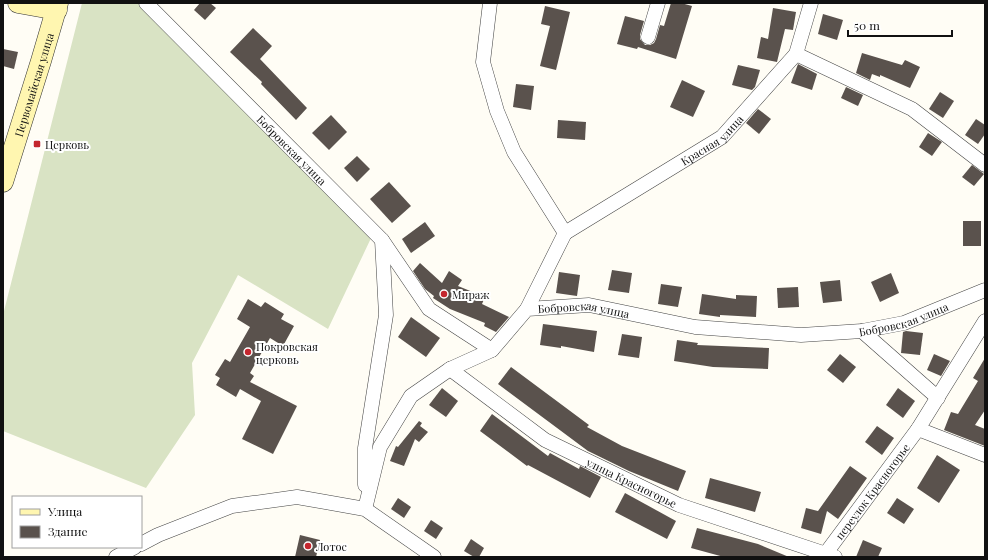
<svg xmlns="http://www.w3.org/2000/svg" width="988" height="560" font-family="'Playfair Display',serif">
  <style>
    .cemetery { fill: #d9e3c4 }
    .building { fill: #5a524d }
    .lines { fill: none; stroke-linecap: round; stroke-linejoin: round }
    .street-casing { stroke: #444; stroke-width: 15 }
    .secondary-casing { stroke: #333; stroke-width: 21 }
    .street { stroke: #fff; stroke-width: 14 }
    .secondary { stroke: #fff6b0; stroke-width: 20 }
    .poi-dot { fill: #c4262e; stroke: #fff; stroke-width: 1.5 }
    .labels { text-anchor: middle; dominant-baseline: central; stroke-width: 4; stroke-linejoin: round; paint-order: stroke }
    .street-label { font-size: 11px; fill: #111; stroke: #fff }
    .poi-label { font-size: 11px; fill: #111; stroke: #fff; text-anchor: start }
  </style>
  <rect width="100%" height="100%" fill="#fffdf5"/>
  <polygon class="cemetery" points="82,3 138,3 372,236 328,329 238,275 192,363 195,415 146,488 3,431 3,315"/>
  <g class="building">
    <polygon points="200,3 210,3 216,8 205,20 194,10"/>
    <polygon points="671,3 681,3 692,6 676,59 638,47 637,49 617,44 625,16 644,21 640,35 640,39 645,45 650,45 654,43 656,39 660,25 664,26"/>
    <polygon points="545,6 570,12 556,70 540,66 550,26 541,24"/>
    <polygon points="773,8 796,12 793,30 785,29 777,62 757,58 761,37 768,39"/>
    <polygon points="823,14 843,20 837,40 818,34"/>
    <polygon points="253,28 272,46 260,59 307,108 296,120 261,84 262,82 230,52"/>
    <polygon points="3,49 18,52 14,69 3,66"/>
    <polygon points="862,53 902,65 905,60 920,67 910,88 880,75 880,77 872,74 870,80 856,73"/>
    <polygon points="798,64 817,74 812,90 791,83"/>
    <polygon points="738,65 760,70 755,87 752,90 732,85"/>
    <polygon points="682,80 705,91 693,117 670,107"/>
    <polygon points="516,84 534,86 531,110 513,107"/>
    <polygon points="846,87 863,95 858,106 841,98"/>
    <polygon points="940,92 954,101 943,118 929,109"/>
    <polygon points="758,109 771,119 759,134 746,123"/>
    <polygon points="331,115 347,132 329,150 312,133"/>
    <polygon points="976,119 985,125 985,134 978,144 965,135"/>
    <polygon points="558,120 586,122 585,140 557,138"/>
    <polygon points="928,133 942,142 932,156 919,147"/>
    <polygon points="357,156 370,169 357,182 344,168"/>
    <polygon points="972,165 984,174 974,186 962,177"/>
    <polygon points="389,182 411,206 392,223 370,199"/>
    <rect x="963" y="221" width="18" height="25"/>
    <polygon points="425,222 435,236 411,253 402,239"/>
    <polygon points="420,263 442,283 449,271 462,280 458,286 485,297 482,304 509,317 496,332 484,326 485,323 450,309 433,298 434,296 425,289 413,271"/>
    <polygon points="612,270 632,273 629,293 608,290"/>
    <polygon points="559,272 580,275 577,296 556,293"/>
    <polygon points="891,273 899,293 880,302 871,282"/>
    <polygon points="840,280 842,301 823,303 820,282"/>
    <polygon points="661,284 682,287 678,307 658,304"/>
    <polygon points="798,287 799,307 778,308 777,288"/>
    <polygon points="702,294 736,299 736,295 757,296 756,317 720,315 720,317 699,314"/>
    <polygon points="248,299 261,307 265,302 284,314 281,319 294,326 283,346 270,338 250,373 254,376 250,382 297,406 273,454 242,439 261,401 240,389 236,397 216,385 220,378 215,375 225,359 230,362 250,327 237,319"/>
    <polygon points="411,317 440,338 426,357 398,337"/>
    <polygon points="543,324 597,331 594,352 561,346 561,348 540,345"/>
    <polygon points="906,331 923,333 920,355 901,353 903,332"/>
    <polygon points="622,334 642,337 639,358 618,355"/>
    <polygon points="677,340 698,343 697,345 769,348 768,369 713,367 674,361"/>
    <polygon points="840,354 856,367 843,383 827,370"/>
    <polygon points="934,354 950,361 941,376 927,370"/>
    <polygon points="985,358 985,410 975,425 985,429 985,446 944,430 951,412 958,414 978,381 973,378"/>
    <polygon points="511,367 589,425 587,427 622,446 686,471 678,491 629,471 588,451 498,384"/>
    <polygon points="442,388 458,401 446,417 429,405"/>
    <polygon points="898,388 915,401 903,418 886,405"/>
    <polygon points="492,414 548,456 550,453 579,469 580,466 601,477 590,498 528,465 527,466 480,431"/>
    <polygon points="419,421 422,423 420,426 428,432 419,442 415,439 404,466 390,461 396,446 398,447"/>
    <polygon points="877,426 894,438 882,455 865,442"/>
    <polygon points="937,455 960,470 939,503 917,488"/>
    <polygon points="850,466 867,478 838,519 827,511 821,534 801,528 806,508 818,511"/>
    <polygon points="710,478 761,492 755,512 705,498"/>
    <polygon points="625,493 676,521 667,539 615,512"/>
    <polygon points="398,498 411,507 404,518 391,509"/>
    <polygon points="897,498 914,509 904,524 887,513"/>
    <polygon points="431,520 443,528 436,539 424,531"/>
    <polygon points="697,528 758,544 789,557 724,557 691,548"/>
    <polygon points="300,535 320,540 316,557 295,557"/>
    <polygon points="471,539 484,548 479,557 474,557 464,551"/>
    <polygon points="863,540 882,548 878,557 856,557"/>
  </g>
  <g class="lines">
    <defs>
      <g id="street">
        <path id="s1" d="M146 3 382 240 429 309 492 350"/>
        <polyline points="490,3 483,62 497,111 514,152 565,233 527,309"/>
        <polyline points="648,37 658,3"/>
        <polyline points="796,54 912,109 985,165"/>
        <path id="s2" d="M565 233 722 137 796 54 811 3"/>
        <polyline points="862,331 938,398"/>
        <path id="s3" d="M450 369 492 350 527 309 589 305 695 327 801 335 862 331 904 323 985 290"/>
        <polyline points="918,429 985,455"/>
        <polyline points="365,485 365,448 386,315 382,240"/>
        <path id="s4" d="M365 509 380 447 411 396 450 369 545 440 679 505 835 557"/>
        <polyline points="141,544 158,535 232,506 297,497 365,509 434,557"/>
        <path id="s5" d="M826 553 918 429 985 321"/>
        <polyline points="116,557 135,547"/>
      </g>
      <g id="secondary">
        <polyline points="18,3 57,10"/>
        <path id="s6" d="M3 182 41 61 58 3"/>
      </g>
    </defs>
    <use href="#street" class="street-casing"/>
    <use href="#secondary" class="secondary-casing"/>
    <use href="#street" class="street"/>
    <use href="#secondary" class="secondary"/>
  </g>
  <g class="poi-dot">
    <rect x="33" y="140" width="8" height="8" rx="2"/>
    <circle cx="444" cy="294" r="4"/>
    <circle cx="248" cy="352" r="4"/>
    <circle cx="308" cy="546" r="4"/>
  </g>
  <g class="labels">
    <g class="street-label">
      <text stroke="none"><textPath href="#s6" startOffset="102">Первомайская улица</textPath></text>
      <text stroke="none"><textPath href="#s2" startOffset="174">Красная улица</textPath></text>
      <text stroke="none"><textPath href="#s1" startOffset="207">Бобровская улица</textPath></text>
      <text stroke="none"><textPath href="#s3" startOffset="157">Бобровская улица</textPath></text>
      <text stroke="none"><textPath href="#s3" startOffset="481">Бобровская улица</textPath></text>
      <text stroke="none"><textPath href="#s4" startOffset="386">улица Красногорье</textPath></text>
      <text stroke="none"><textPath href="#s5" startOffset="77">переулок Красногорье</textPath></text>
    </g>
    <g class="poi-label">
      <text x="45" y="144">Церковь</text>
      <text x="452" y="294">Мираж</text>
      <text x="256" y="346">Покровская<tspan x="256" dy="13">церковь</tspan></text>
      <text x="316" y="546">Лотос</text>
    </g>
  </g>
  <rect width="988" height="560" fill="none" stroke="#111111" stroke-width="8"/>
  <rect x="12" y="496" width="130" height="52" fill="#ffffff" stroke="#a0a0a0"/>
  <rect x="20" y="509" width="20" height="6" fill="#fff6b0" stroke="#a0a0a0"/>
  <text x="48" y="516" font-size="12" fill="#111111">Улица</text>
  <rect x="20" y="526" width="20" height="12" fill="#5a524d" stroke="#a0a0a0"/>
  <text x="48" y="536" font-size="12" fill="#111111">Здание</text>
  <path d="M848 30v6h104v-6" fill="none" stroke="#111111" stroke-width="2"/>
  <text x="854" y="30" font-size="12" fill="#111111" stroke="#ffffff" stroke-width="3" paint-order="stroke">50 m</text>
</svg>
